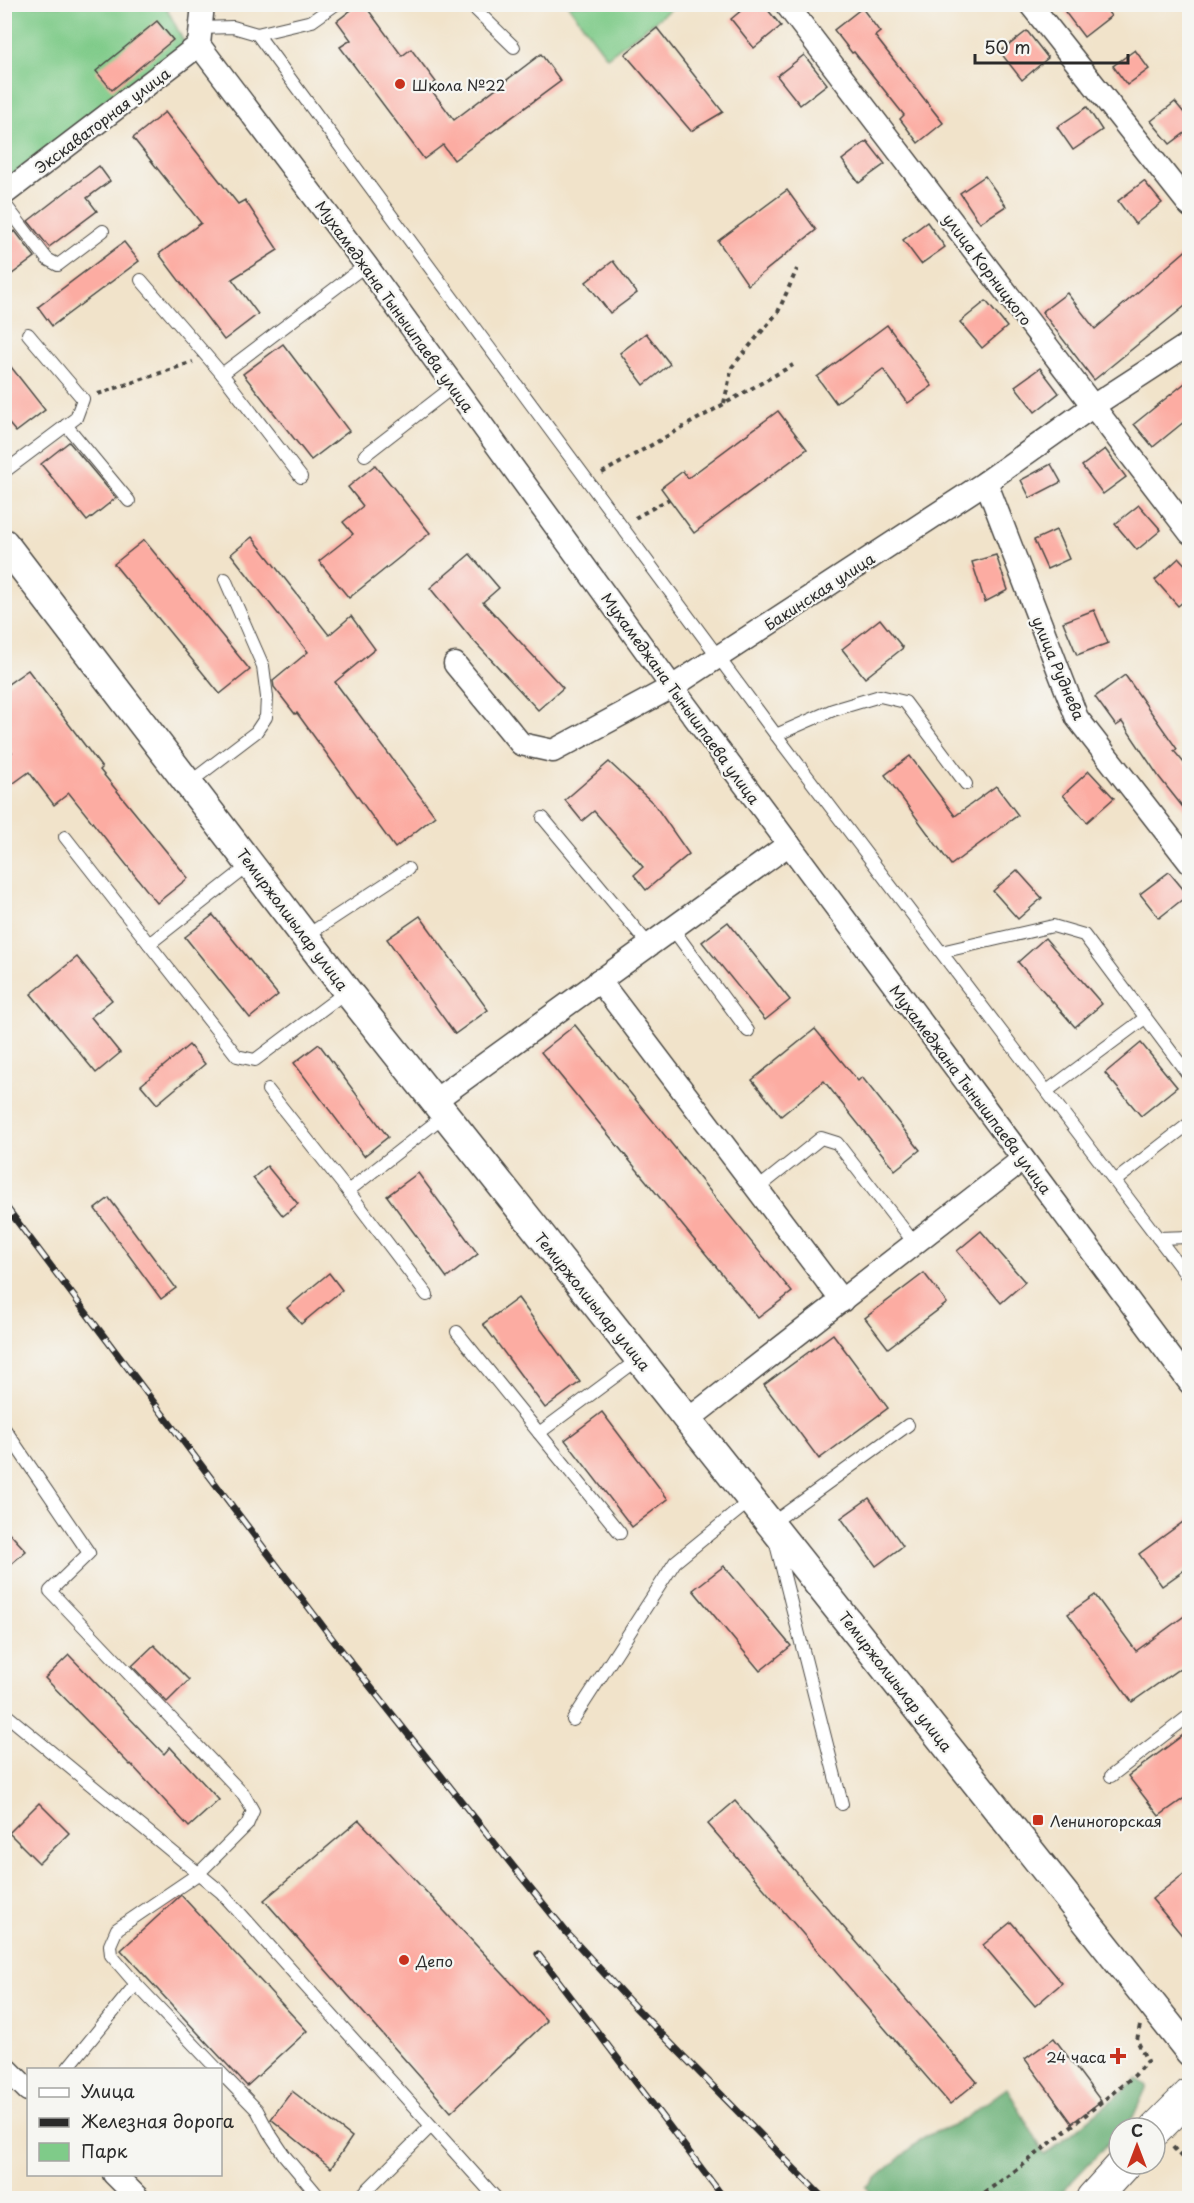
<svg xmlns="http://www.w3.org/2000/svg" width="1194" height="2203" font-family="'Playpen Sans',sans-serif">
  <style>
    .green { fill: #7fcb89; stroke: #557b5a; stroke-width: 1.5 }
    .forest { fill: #67af75; stroke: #496d50; stroke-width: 1.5 }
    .building { fill: #fcaca2 }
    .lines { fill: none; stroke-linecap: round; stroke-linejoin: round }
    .service-casing { stroke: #494743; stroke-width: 14 }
    .minor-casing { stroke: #494743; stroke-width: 25 }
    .tertiary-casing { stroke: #494743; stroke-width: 31 }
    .primary-casing { stroke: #494743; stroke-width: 35 }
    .path { stroke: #494743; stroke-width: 4; stroke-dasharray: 4.5 4.5; stroke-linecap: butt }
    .service { stroke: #fff; stroke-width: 12 }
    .minor { stroke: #fff; stroke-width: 22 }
    .tertiary { stroke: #fff; stroke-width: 28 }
    .primary { stroke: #fff; stroke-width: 33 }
    .rail-casing { stroke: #2b2b2b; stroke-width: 7 }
    .rail { stroke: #f6f6f2; stroke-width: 4.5; stroke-dasharray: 14; stroke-linecap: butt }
    .poi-dot { fill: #c8321e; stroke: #f6f6f2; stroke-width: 2 }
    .labels { text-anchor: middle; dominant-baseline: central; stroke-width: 4.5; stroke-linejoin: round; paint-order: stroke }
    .poi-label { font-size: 15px; fill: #2b2b2b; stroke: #f6f6f2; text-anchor: start }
    .street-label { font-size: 15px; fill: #2b2b2b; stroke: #f6f6f2 }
  </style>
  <rect width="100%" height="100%" fill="#f6f6f2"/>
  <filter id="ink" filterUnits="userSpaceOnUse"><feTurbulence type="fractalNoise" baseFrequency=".0167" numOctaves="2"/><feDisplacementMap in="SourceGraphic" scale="12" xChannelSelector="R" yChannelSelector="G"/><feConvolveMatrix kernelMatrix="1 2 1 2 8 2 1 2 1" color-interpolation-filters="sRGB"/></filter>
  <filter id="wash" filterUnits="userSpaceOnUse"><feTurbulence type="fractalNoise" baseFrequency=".008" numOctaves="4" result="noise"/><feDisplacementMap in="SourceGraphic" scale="24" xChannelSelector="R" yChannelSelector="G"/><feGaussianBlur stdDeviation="1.35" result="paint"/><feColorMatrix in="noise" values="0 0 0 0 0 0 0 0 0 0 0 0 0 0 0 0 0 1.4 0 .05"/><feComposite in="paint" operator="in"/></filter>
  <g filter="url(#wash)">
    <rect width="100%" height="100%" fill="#f1e3ca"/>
    <g class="green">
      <polygon points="5,5 165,5 186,46 5,180"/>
      <polygon points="568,5 676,5 607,57"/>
    </g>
    <polygon class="forest" points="1138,2079 1147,2086 1133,2117 1123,2128 1119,2128 1119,2132 1056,2198 876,2198 866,2187 924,2137 958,2123 1007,2088 1045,2155"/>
    <g id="blocks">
      <g class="building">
        <polygon points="359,4 364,4 402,56 411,49 436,82 429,87 454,120 541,54 561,81 454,160 443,145 424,159 340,47 351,40 337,21"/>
        <polygon points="749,4 763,4 781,26 754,48 731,19"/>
        <polygon points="1075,4 1102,4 1111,16 1084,37 1065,12"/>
        <polygon points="862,8 880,32 875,36 943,123 918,143 900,119 904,115 854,52 852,53 834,30"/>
        <polygon points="157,21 173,40 112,90 96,71"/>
        <polygon points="657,28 723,112 691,131 625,54"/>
        <polygon points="1027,31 1048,58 1022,80 1000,52"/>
        <polygon points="1135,50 1149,69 1127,85 1113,66"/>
        <polygon points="804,55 827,84 800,105 777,76"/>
        <polygon points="1175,102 1190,120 1190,129 1170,144 1151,121"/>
        <polygon points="1087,107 1102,130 1073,150 1057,127"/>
        <polygon points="165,112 238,204 245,200 278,250 232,279 258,314 224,340 159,254 201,223 133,138"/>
        <polygon points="867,141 885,164 859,183 842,160"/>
        <polygon points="99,166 110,181 87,198 97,211 49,247 28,221"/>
        <polygon points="985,176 1006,206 980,223 960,193"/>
        <polygon points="1144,181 1162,203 1135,224 1118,201"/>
        <polygon points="787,190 816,230 748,285 718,241"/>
        <polygon points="927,222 945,247 921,264 903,240"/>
        <polygon points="15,231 35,257 4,280 4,239"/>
        <polygon points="124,242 139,261 52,326 38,307"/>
        <polygon points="1190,247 1190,302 1094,380 1042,312 1067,293 1095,329"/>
        <polygon points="613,261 637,293 610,313 586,282"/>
        <polygon points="986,301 1007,327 982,348 960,322"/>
        <polygon points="887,325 932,386 908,403 883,369 836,403 817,377"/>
        <polygon points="646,333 670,364 644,385 620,353"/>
        <polygon points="283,344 349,431 311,460 243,374"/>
        <polygon points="4,358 45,410 16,432 4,418"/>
        <polygon points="1040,368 1059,393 1035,412 1015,386"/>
        <polygon points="1190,379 1190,417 1153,447 1134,424"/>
        <polygon points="778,411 807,449 694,533 661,488 683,471 688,478"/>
        <polygon points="69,442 116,498 87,521 41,464"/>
        <polygon points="1105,449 1126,477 1103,494 1082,466"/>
        <polygon points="1051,464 1061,482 1030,498 1021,480"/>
        <polygon points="375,465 430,533 349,598 319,561 353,534 343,522 363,506 348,487"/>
        <polygon points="1139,505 1161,530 1137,550 1115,524"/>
        <polygon points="1056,530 1069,559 1047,569 1034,540"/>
        <polygon points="252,537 329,635 351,616 375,649 335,682 435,816 395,848 297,713 295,714 274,687 273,681 308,652 231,554"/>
        <polygon points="144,540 250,670 220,694 114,564"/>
        <polygon points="470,554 499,588 483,602 563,688 538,710 471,638 430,588"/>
        <polygon points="996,555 1008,590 985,602 972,562"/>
        <polygon points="1179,558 1190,570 1190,596 1178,606 1155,580"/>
        <polygon points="1094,610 1108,643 1077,655 1063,622"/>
        <polygon points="880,619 903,648 865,678 842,649"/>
        <polygon points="28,670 102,768 100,770 188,878 157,903 69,793 54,805 29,772 11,785 4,776 4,758 12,752 4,742 4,687"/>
        <polygon points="1125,675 1177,749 1174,751 1190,770 1190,816 1159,777 1122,722 1116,726 1095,697"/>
        <polygon points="910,756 955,816 996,786 1018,815 951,865 885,775"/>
        <polygon points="609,762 654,804 689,854 646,890 634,875 643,867 594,811 582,821 565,800"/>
        <polygon points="1089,771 1114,798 1087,822 1063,795"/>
        <polygon points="1017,870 1042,898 1018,919 993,891"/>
        <polygon points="1169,872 1188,895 1159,918 1140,894"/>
        <polygon points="213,915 278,995 250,1018 185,937"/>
        <polygon points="420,916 488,1010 455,1034 387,939"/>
        <polygon points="728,922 790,1000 765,1020 702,942"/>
        <polygon points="1045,938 1102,1004 1075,1027 1018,962"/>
        <polygon points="77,957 112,1000 91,1017 120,1053 96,1073 31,994"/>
        <polygon points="575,1025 792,1292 758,1318 541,1052"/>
        <polygon points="815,1029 858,1081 862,1077 920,1150 895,1170 824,1081 781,1116 752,1080"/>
        <polygon points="1141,1043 1177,1087 1141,1116 1105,1073"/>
        <polygon points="319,1044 388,1137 364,1156 294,1063"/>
        <polygon points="189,1045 205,1064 157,1104 141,1085"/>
        <polygon points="267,1166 298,1204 283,1216 253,1178"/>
        <polygon points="418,1173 478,1254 447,1278 387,1196"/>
        <polygon points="109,1198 176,1288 161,1299 95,1209"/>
        <polygon points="981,1231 1025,1282 1001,1303 957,1251"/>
        <polygon points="329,1273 342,1290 301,1324 287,1308"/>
        <polygon points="924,1273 947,1303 888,1348 865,1318"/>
        <polygon points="518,1298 580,1382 545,1408 483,1324"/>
        <polygon points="833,1334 888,1408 819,1459 764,1385"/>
        <polygon points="602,1412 668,1499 632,1527 565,1440"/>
        <polygon points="869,1498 903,1546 876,1566 841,1518"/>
        <polygon points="1190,1517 1190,1566 1162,1586 1139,1554"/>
        <polygon points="4,1527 26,1551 4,1570"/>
        <polygon points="724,1566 791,1646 760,1671 693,1590"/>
        <polygon points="1095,1595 1136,1651 1190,1612 1190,1661 1132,1702 1068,1614"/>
        <polygon points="154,1645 189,1680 167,1702 132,1666"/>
        <polygon points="69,1655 164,1754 170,1747 219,1800 189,1827 131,1764 130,1765 45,1678"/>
        <polygon points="1190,1730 1190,1794 1159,1816 1128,1776"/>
        <polygon points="735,1801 977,2082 950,2104 708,1824"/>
        <polygon points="39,1803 69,1833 39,1863 9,1833"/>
        <polygon points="359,1820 547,2021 451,2112 264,1900"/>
        <polygon points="1190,1869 1190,1945 1152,1899"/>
        <polygon points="181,1895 307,2031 247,2086 121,1950"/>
        <polygon points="1011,1922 1062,1983 1035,2006 983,1945"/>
        <polygon points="1054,2038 1101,2101 1072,2123 1025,2059"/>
        <polygon points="292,2091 352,2137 331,2168 271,2119"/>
      </g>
    </g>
  </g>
  <g filter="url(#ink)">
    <use href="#blocks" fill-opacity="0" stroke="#494743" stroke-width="1.5"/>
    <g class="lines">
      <defs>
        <g id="service">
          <polyline points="470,4 514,47"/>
          <polyline points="200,28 233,27 257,34 312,21 336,4"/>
          <polyline points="257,34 776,735 1190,1280"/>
          <polyline points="4,203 47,259 58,265 103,231"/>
          <polyline points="141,280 222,374 366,265"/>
          <polyline points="222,374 301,477"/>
          <polyline points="66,425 129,501"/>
          <polyline points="365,455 454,386"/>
          <polyline points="4,472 76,418 83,399 28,334"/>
          <polyline points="776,735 833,710 880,696 905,702 966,784"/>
          <polyline points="189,783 256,732 266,717 267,697 263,666 225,579"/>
          <polyline points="543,818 649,945"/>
          <polyline points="65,837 149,944"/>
          <polyline points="251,864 149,944 237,1056 255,1060 347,991"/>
          <polyline points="672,928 748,1031"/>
          <polyline points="306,936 408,869"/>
          <polyline points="941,952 1053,926 1084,935 1190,1077"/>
          <polyline points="268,1090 348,1191"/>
          <polyline points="1047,1091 1145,1018"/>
          <polyline points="1115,1181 1190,1123"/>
          <polyline points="757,1189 821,1138 837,1143 915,1244"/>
          <polyline points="1158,1238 1190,1237"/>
          <polyline points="427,1295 348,1191 445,1115"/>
          <polyline points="457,1332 539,1433 640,1358"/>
          <polyline points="4,1428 89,1553 50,1591 244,1795 253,1811 247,1825 198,1874 117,1929 110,1945 111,1955 136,1984 66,2070"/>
          <polyline points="539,1433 620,1533"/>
          <polyline points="772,1527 771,1524 908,1425"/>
          <polyline points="776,1544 842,1804"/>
          <polyline points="4,1713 221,1892 496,2198"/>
          <polyline points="573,1720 675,1562 751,1500"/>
          <polyline points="1111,1776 1190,1715"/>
          <polyline points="136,1984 218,2070"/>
          <polyline points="220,2072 257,2110 268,2131 284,2155 320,2198"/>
          <polyline points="359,2198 431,2126"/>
        </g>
        <g id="minor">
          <polyline points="203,4 199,45 366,265 672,687 1190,1383"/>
          <polyline points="786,4 1190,533"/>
          <polyline points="1030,4 1190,206"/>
          <polyline points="4,194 199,45"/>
          <polyline points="986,482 1077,718 1190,863"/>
          <polyline points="455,664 521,744 553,751 672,687 986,482 1093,406 1190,343"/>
          <polyline points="599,980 842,1301"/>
          <polyline points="434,1101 789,844"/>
          <polyline points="689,1419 1023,1159"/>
          <polyline points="4,2066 28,2090"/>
          <polyline points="114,2174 138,2198"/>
        </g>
        <polyline id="tertiary" points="4,543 347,991 1190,2052"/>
        <g id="primary">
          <polyline points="1155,2130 1190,2095"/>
          <polyline points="1093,2198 1124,2164"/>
        </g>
      </defs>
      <use href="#service" class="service-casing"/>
      <use href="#minor" class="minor-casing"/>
      <use href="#tertiary" class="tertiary-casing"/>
      <use href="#primary" class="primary-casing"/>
      <g class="path">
        <polyline points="98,394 193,362"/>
        <polyline points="724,403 732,367 778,312 797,269"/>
        <polyline points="602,473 793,365"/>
        <polyline points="635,518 669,499"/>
        <polyline points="1173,2147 1190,2167"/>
        <polyline points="977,2198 1023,2165 1135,2075 1147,2061 1137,2040 1140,2025"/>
      </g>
      <use href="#service" class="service"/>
      <use href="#minor" class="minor"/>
      <use href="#tertiary" class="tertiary"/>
      <use href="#primary" class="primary"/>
      <defs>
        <g id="rail">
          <polyline points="4,1204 334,1641 516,1870 567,1933 635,2007 823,2198"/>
          <polyline points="538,1954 724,2198"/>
        </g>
      </defs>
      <use href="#rail" class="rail-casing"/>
      <use href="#rail" class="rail"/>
    </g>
  </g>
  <g class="poi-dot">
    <circle cx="400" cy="84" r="6"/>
    <rect x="1032" y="1814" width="12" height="12" rx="3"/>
    <circle cx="404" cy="1960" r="6"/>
    <path d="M1115 2047h6v6h6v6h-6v6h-6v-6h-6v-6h6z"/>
  </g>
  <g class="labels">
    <g class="poi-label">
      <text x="412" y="84">Школа №22</text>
      <text x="1050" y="1820">Лениногорская</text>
      <text x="416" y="1960">Депо</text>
      <text x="1106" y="2056" text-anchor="end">24 часа</text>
    </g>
    <g class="street-label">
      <text transform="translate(102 120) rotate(-37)">Экскаваторная улица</text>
      <text transform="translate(988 269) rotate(53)">улица Корницкого</text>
      <text transform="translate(395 306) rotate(54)">Мухамеджана Тынышпаева улица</text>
      <text transform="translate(819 591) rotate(-33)">Бакинская улица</text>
      <text transform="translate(1059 668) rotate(67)">улица Руднева</text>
      <text transform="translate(681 698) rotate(54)">Мухамеджана Тынышпаева улица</text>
      <text transform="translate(293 919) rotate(53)">Темиржолшылар улица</text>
      <text transform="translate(971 1089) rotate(53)">Мухамеджана Тынышпаева улица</text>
      <text transform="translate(593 1301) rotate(51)">Темиржолшылар улица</text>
      <text transform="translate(896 1681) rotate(52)">Темиржолшылар улица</text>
    </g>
  </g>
  <rect width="1194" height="2203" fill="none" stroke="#f6f6f2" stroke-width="24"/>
  <rect x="27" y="2068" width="195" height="108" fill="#f6f6f2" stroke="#a5a5a2" stroke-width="1.5"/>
  <rect x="39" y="2088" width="30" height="9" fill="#ffffff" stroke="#a5a5a2" stroke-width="1.5"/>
  <text x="81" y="2098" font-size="18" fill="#2b2b2b">Улица</text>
  <rect x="39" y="2118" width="30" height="9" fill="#2b2b2b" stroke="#a5a5a2" stroke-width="1.5"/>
  <text x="81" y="2128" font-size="18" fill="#2b2b2b">Железная дорога</text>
  <rect x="39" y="2143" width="30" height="18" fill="#7fcb89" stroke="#a5a5a2" stroke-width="1.5"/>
  <text x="81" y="2158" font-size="18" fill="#2b2b2b">Парк</text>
  <g transform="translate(1137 2146)"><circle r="28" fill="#f6f6f2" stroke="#a5a5a2" stroke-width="1.5"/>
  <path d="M0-4.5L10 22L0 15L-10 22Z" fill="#c8321e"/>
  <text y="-9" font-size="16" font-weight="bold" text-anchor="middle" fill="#2b2b2b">С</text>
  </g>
  <path d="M975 54v9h153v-9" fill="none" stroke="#2b2b2b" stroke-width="3"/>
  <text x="984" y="54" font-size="18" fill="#2b2b2b" stroke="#f6f6f2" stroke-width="4.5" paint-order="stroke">50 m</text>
</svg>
